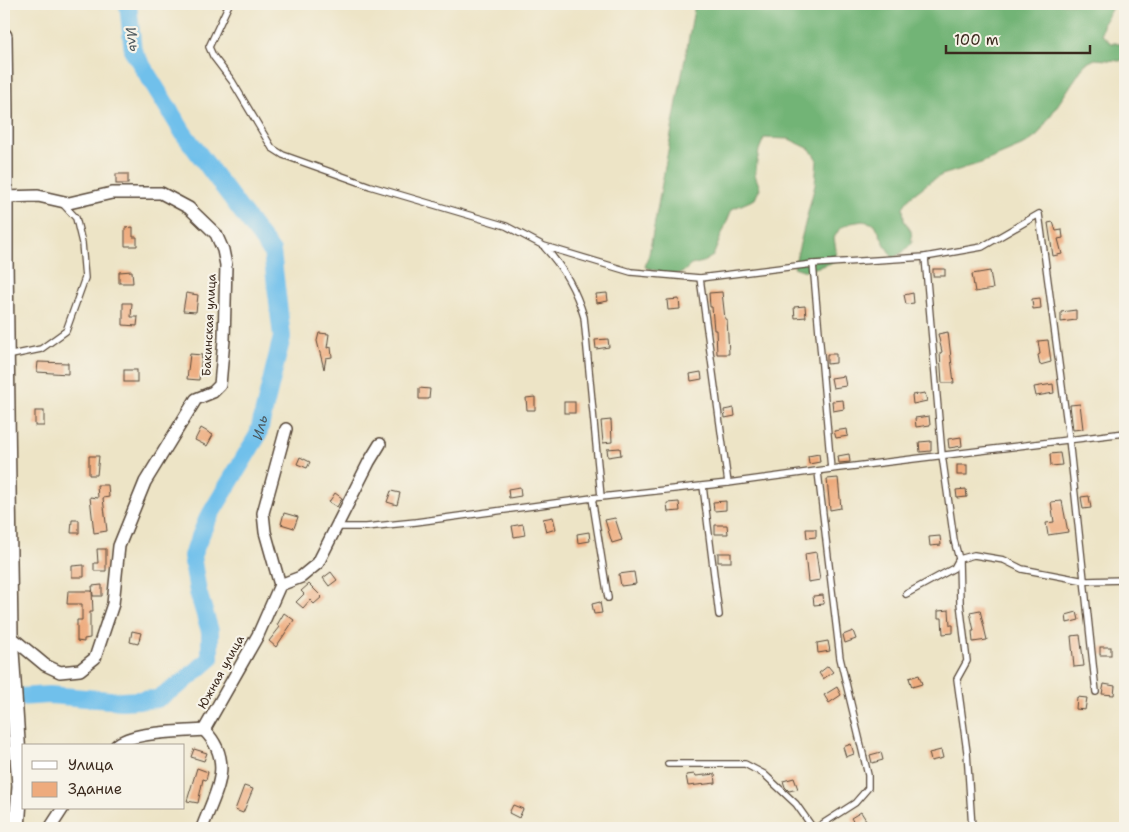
<svg xmlns="http://www.w3.org/2000/svg" width="1129" height="832" font-family="'Shantell Sans',sans-serif">
  <style>
    .forest { fill: #72b476; stroke: #566f4a }
    .lines { fill: none; stroke-linecap: round; stroke-linejoin: round }
    .river { stroke: #70c0eb; stroke-width: 18 }
    .building { fill: #eeab7d }
    .service-casing { stroke: #564637; stroke-width: 8 }
    .minor-casing { stroke: #564637; stroke-width: 14 }
    .tertiary-casing { stroke: #564637; stroke-width: 18 }
    .service { stroke: #fff; stroke-width: 5.5 }
    .minor { stroke: #fff; stroke-width: 11 }
    .tertiary { stroke: #fff; stroke-width: 15 }
    .labels { text-anchor: middle; dominant-baseline: central; stroke-width: 4.5; stroke-linejoin: round; paint-order: stroke }
    .street-label { font-size: 12px; fill: #3b2a1e; stroke: #f7f3e8 }
    .water-label { font-size: 14px; font-style: italic; fill: #4b575c; stroke: #f7f3e8 }
  </style>
  <rect width="100%" height="100%" fill="#f7f3e8"/>
  <filter id="ink" filterUnits="userSpaceOnUse"><feTurbulence type="fractalNoise" baseFrequency=".02" numOctaves="2"/><feDisplacementMap in="SourceGraphic" scale="10" xChannelSelector="R" yChannelSelector="G"/><feConvolveMatrix kernelMatrix="1 2 1 2 8 2 1 2 1" color-interpolation-filters="sRGB"/></filter>
  <filter id="wash" filterUnits="userSpaceOnUse"><feTurbulence type="fractalNoise" baseFrequency=".0096" numOctaves="4" result="noise"/><feDisplacementMap in="SourceGraphic" scale="20" xChannelSelector="R" yChannelSelector="G"/><feGaussianBlur stdDeviation="1.12" result="paint"/><feColorMatrix in="noise" values="0 0 0 0 0 0 0 0 0 0 0 0 0 0 0 0 0 1.4 0 .05"/><feComposite in="paint" operator="in"/></filter>
  <g filter="url(#wash)">
    <rect width="100%" height="100%" fill="#ede4c6"/>
    <polygon class="forest" points="695,4 1114,4 1104,22 1101,34 1111,43 1124,43 1125,58 1120,61 1095,59 1085,64 1037,136 1026,144 981,163 942,175 931,181 910,197 903,207 904,220 911,231 912,243 903,252 893,258 886,247 875,224 863,221 851,223 840,228 834,238 836,250 834,262 806,271 794,267 815,185 817,160 810,149 789,139 764,138 759,150 755,175 760,188 755,199 732,209 713,256 703,262 691,265 682,273 670,275 645,267 649,254"/>
    <g class="lines">
      <path class="river" id="s1" d="M4 698 49 695 122 701 157 699 182 683 210 659V631L198 592 192 556 207 520 258 435 282 337 272 252 184 134 133 51 128 4"/>
    </g>
    <g id="blocks">
      <g class="building">
        <rect x="116" y="174" width="12" height="10"/>
        <polygon points="1053,222 1056,231 1062,230 1063,238 1058,239 1062,254 1053,256 1048,223"/>
        <polygon points="133,227 133,237 137,237 137,246 125,246 125,228"/>
        <rect x="933" y="269" width="12" height="7"/>
        <polygon points="132,271 133,283 119,283 119,272"/>
        <polygon points="990,271 993,289 975,292 972,274"/>
        <polygon points="722,292 725,319 727,319 729,354 717,354 716,330 714,330 712,307 710,307 709,293"/>
        <polygon points="186,293 198,295 196,312 183,311"/>
        <polygon points="607,293 608,301 597,303 596,294"/>
        <polygon points="913,293 914,303 906,304 904,295"/>
        <polygon points="1040,298 1041,308 1033,309 1032,299"/>
        <polygon points="679,299 680,309 668,310 667,300"/>
        <polygon points="123,303 132,303 131,317 138,317 137,326 123,325"/>
        <polygon points="805,306 806,317 795,318 794,307"/>
        <polygon points="1076,310 1076,320 1061,322 1061,312"/>
        <polygon points="948,332 954,383 942,383 940,353 942,352 938,334"/>
        <polygon points="319,333 329,334 327,348 331,347 332,357 326,358 324,369 317,341"/>
        <polygon points="608,339 609,347 596,349 595,340"/>
        <polygon points="1048,340 1051,362 1040,365 1038,355 1040,354 1038,341"/>
        <polygon points="190,354 202,355 199,380 187,379"/>
        <polygon points="827,354 836,354 836,363 827,364"/>
        <polygon points="38,362 68,363 68,374 37,372"/>
        <rect x="124" y="370" width="13" height="12"/>
        <polygon points="701,372 702,379 691,381 690,374"/>
        <polygon points="844,376 846,386 833,388 831,378"/>
        <polygon points="1053,384 1054,393 1036,396 1034,387"/>
        <polygon points="419,388 430,389 429,399 419,399"/>
        <polygon points="925,393 927,401 913,404 912,395"/>
        <polygon points="535,397 535,410 527,410 526,398"/>
        <polygon points="843,400 844,409 833,411 832,401"/>
        <rect x="564" y="402" width="11" height="11"/>
        <polygon points="1080,404 1083,429 1073,430 1070,405"/>
        <polygon points="734,408 735,416 725,418 724,410"/>
        <rect x="35" y="411" width="9" height="15"/>
        <polygon points="929,416 930,425 916,427 915,418"/>
        <polygon points="611,420 612,442 603,443 601,421"/>
        <polygon points="201,428 213,435 207,446 195,440"/>
        <polygon points="847,429 848,436 836,438 834,431"/>
        <polygon points="961,437 962,446 949,448 948,439"/>
        <polygon points="931,441 931,451 920,452 919,442"/>
        <polygon points="620,448 621,455 608,457 607,449"/>
        <polygon points="1060,453 1062,465 1051,466 1050,454"/>
        <polygon points="819,454 820,462 809,464 808,456"/>
        <polygon points="849,454 850,462 839,463 838,456"/>
        <polygon points="89,456 99,456 97,475 89,475"/>
        <polygon points="300,457 310,462 307,468 297,464"/>
        <rect x="957" y="465" width="10" height="10"/>
        <polygon points="838,478 841,508 830,510 827,479"/>
        <polygon points="97,485 108,485 109,497 103,498 107,531 94,533 90,497 98,498"/>
        <polygon points="520,487 521,496 509,498 508,489"/>
        <polygon points="966,489 967,497 957,498 956,490"/>
        <polygon points="391,491 400,493 397,505 387,502"/>
        <polygon points="335,493 342,498 337,507 329,502"/>
        <polygon points="1089,496 1091,508 1083,509 1081,497"/>
        <polygon points="726,501 726,510 714,511 713,502"/>
        <polygon points="1062,501 1068,532 1048,535 1046,523 1054,522 1051,502"/>
        <polygon points="679,502 680,511 668,512 667,503"/>
        <polygon points="284,513 298,517 294,528 281,524"/>
        <polygon points="553,517 556,529 546,532 543,519"/>
        <polygon points="615,518 622,540 612,543 605,520"/>
        <polygon points="72,520 79,520 79,533 71,533"/>
        <polygon points="523,524 525,535 514,537 512,526"/>
        <polygon points="715,525 727,525 728,534 715,534"/>
        <polygon points="806,529 816,529 816,537 807,538"/>
        <polygon points="589,532 590,541 578,543 577,534"/>
        <polygon points="940,536 941,545 930,546 929,537"/>
        <polygon points="97,549 106,549 106,571 94,571 94,563 98,563"/>
        <polygon points="816,552 820,580 808,582 805,554"/>
        <rect x="718" y="553" width="13" height="9"/>
        <polygon points="84,565 84,577 72,577 72,566"/>
        <polygon points="331,572 337,580 329,586 323,578"/>
        <polygon points="634,572 636,584 621,586 619,574"/>
        <polygon points="309,584 322,597 314,604 310,600 303,608 296,602 304,594 301,591"/>
        <polygon points="102,585 102,596 93,596 92,586"/>
        <polygon points="68,591 92,591 93,612 90,612 90,638 84,639 84,642 77,641 77,620 82,620 82,604 67,604"/>
        <polygon points="823,595 824,604 814,605 813,596"/>
        <polygon points="600,602 602,613 594,614 592,604"/>
        <polygon points="949,610 950,625 953,625 953,633 943,634 942,618 938,618 938,611"/>
        <polygon points="980,610 987,640 973,642 972,631 974,631 970,612"/>
        <polygon points="1077,612 1079,620 1067,623 1066,615"/>
        <polygon points="284,613 294,620 276,647 269,641 280,627 277,625"/>
        <polygon points="132,631 141,633 138,644 130,642"/>
        <polygon points="853,631 856,639 845,643 843,635"/>
        <polygon points="1080,635 1084,666 1074,667 1071,636"/>
        <polygon points="828,641 830,651 818,653 817,643"/>
        <rect x="1100" y="647" width="11" height="8"/>
        <polygon points="828,666 833,672 823,679 819,673"/>
        <polygon points="919,675 922,684 912,687 909,678"/>
        <polygon points="1104,684 1115,686 1114,695 1102,694"/>
        <polygon points="837,687 841,695 829,703 824,695"/>
        <polygon points="1077,697 1087,698 1085,710 1076,709"/>
        <polygon points="851,744 854,754 846,757 843,747"/>
        <polygon points="194,749 207,753 204,761 191,757"/>
        <polygon points="941,750 943,758 931,761 929,753"/>
        <polygon points="881,752 883,760 872,763 870,755"/>
        <polygon points="197,768 208,772 206,780 203,779 198,803 187,801"/>
        <polygon points="695,774 696,776 715,774 716,783 688,786 686,775"/>
        <polygon points="794,778 798,789 789,791 785,787 783,781"/>
        <polygon points="244,786 253,789 243,813 235,810"/>
        <polygon points="513,805 523,809 519,818 509,813"/>
        <polygon points="861,812 866,820 856,826 851,818"/>
      </g>
    </g>
  </g>
  <g filter="url(#ink)">
    <use href="#blocks" fill-opacity="0" stroke="#564637" stroke-width="1"/>
    <g class="lines">
      <defs>
        <g id="service">
          <polyline points="229,4 209,47 213,56 232,81 272,148 283,155 370,186 506,226 544,246 631,272 700,278 813,264 925,257 982,247 1039,214 1069,439 1096,692"/>
          <path d="M545 248C564 268 576 290 584 317L601 497"/>
          <polyline points="925,257 942,455 954,540 959,559 960,603 967,661 957,679 967,752 972,828"/>
          <polyline points="813,264 831,469"/>
          <polyline points="700,278 728,483"/>
          <polyline points="7,356 41,349 66,331 85,278 82,243 76,218 62,203"/>
          <polyline points="703,486 719,615"/>
          <polyline points="592,498 608,598"/>
          <polyline points="336,527 366,527 416,522 592,498 728,483 831,469 1125,433"/>
          <polyline points="906,594 954,568 959,559 974,555 1004,560 1022,569 1085,581 1125,580"/>
          <polyline points="668,764 745,764 764,774 796,804 813,828"/>
          <polyline points="816,828 855,803 868,788 868,775 840,658 818,472"/>
        </g>
        <g id="minor">
          <polyline points="4,197 38,196 69,203 112,193 161,193 189,208 216,234 223,250 226,265 224,340 220,385 213,392 196,399 145,482 119,546 113,604 95,658 80,670 60,672 45,665 10,636"/>
          <polyline points="280,585 301,577 318,563 369,462 380,444"/>
          <polyline points="204,730 258,635 280,585 265,532 263,513 286,429"/>
          <path d="M116 746C131 731 183 732 204 730"/>
          <polyline points="50,828 63,808"/>
          <path d="M202 828C215 793 236 762 204 730"/>
        </g>
        <polyline id="tertiary" points="4,36 5,116 5,261 10,636 20,786 17,828"/>
      </defs>
      <use href="#service" class="service-casing"/>
      <use href="#minor" class="minor-casing"/>
      <use href="#tertiary" class="tertiary-casing"/>
      <use href="#service" class="service"/>
      <use href="#minor" class="minor"/>
      <use href="#tertiary" class="tertiary"/>
    </g>
  </g>
  <g class="labels">
    <g class="street-label">
      <text transform="translate(209 325) rotate(-87)">Бакинская улица</text>
      <text transform="translate(221 672) rotate(-61)">Южная улица</text>
    </g>
    <g class="water-label">
      <text transform="translate(133 39) rotate(78)">Иль</text>
      <text stroke="none"><textPath href="#s1" startOffset="471">Иль</textPath></text>
    </g>
  </g>
  <rect width="1129" height="832" fill="none" stroke="#f7f3e8" stroke-width="20"/>
  <rect x="22" y="744" width="162" height="65" fill="#f7f3e8" stroke="#aca397"/>
  <rect x="32" y="761" width="25" height="8" fill="#ffffff" stroke="#aca397"/>
  <text x="68" y="770" font-size="15" fill="#3b2a1e">Улица</text>
  <rect x="32" y="782" width="25" height="15" fill="#eeab7d" stroke="#aca397"/>
  <text x="68" y="794" font-size="15" fill="#3b2a1e">Здание</text>
  <path d="M946 45v8h144v-8" fill="none" stroke="#3b2a1e" stroke-width="2.5"/>
  <text x="954" y="45" font-size="15" fill="#3b2a1e" stroke="#f7f3e8" stroke-width="4" paint-order="stroke">100 m</text>
</svg>
